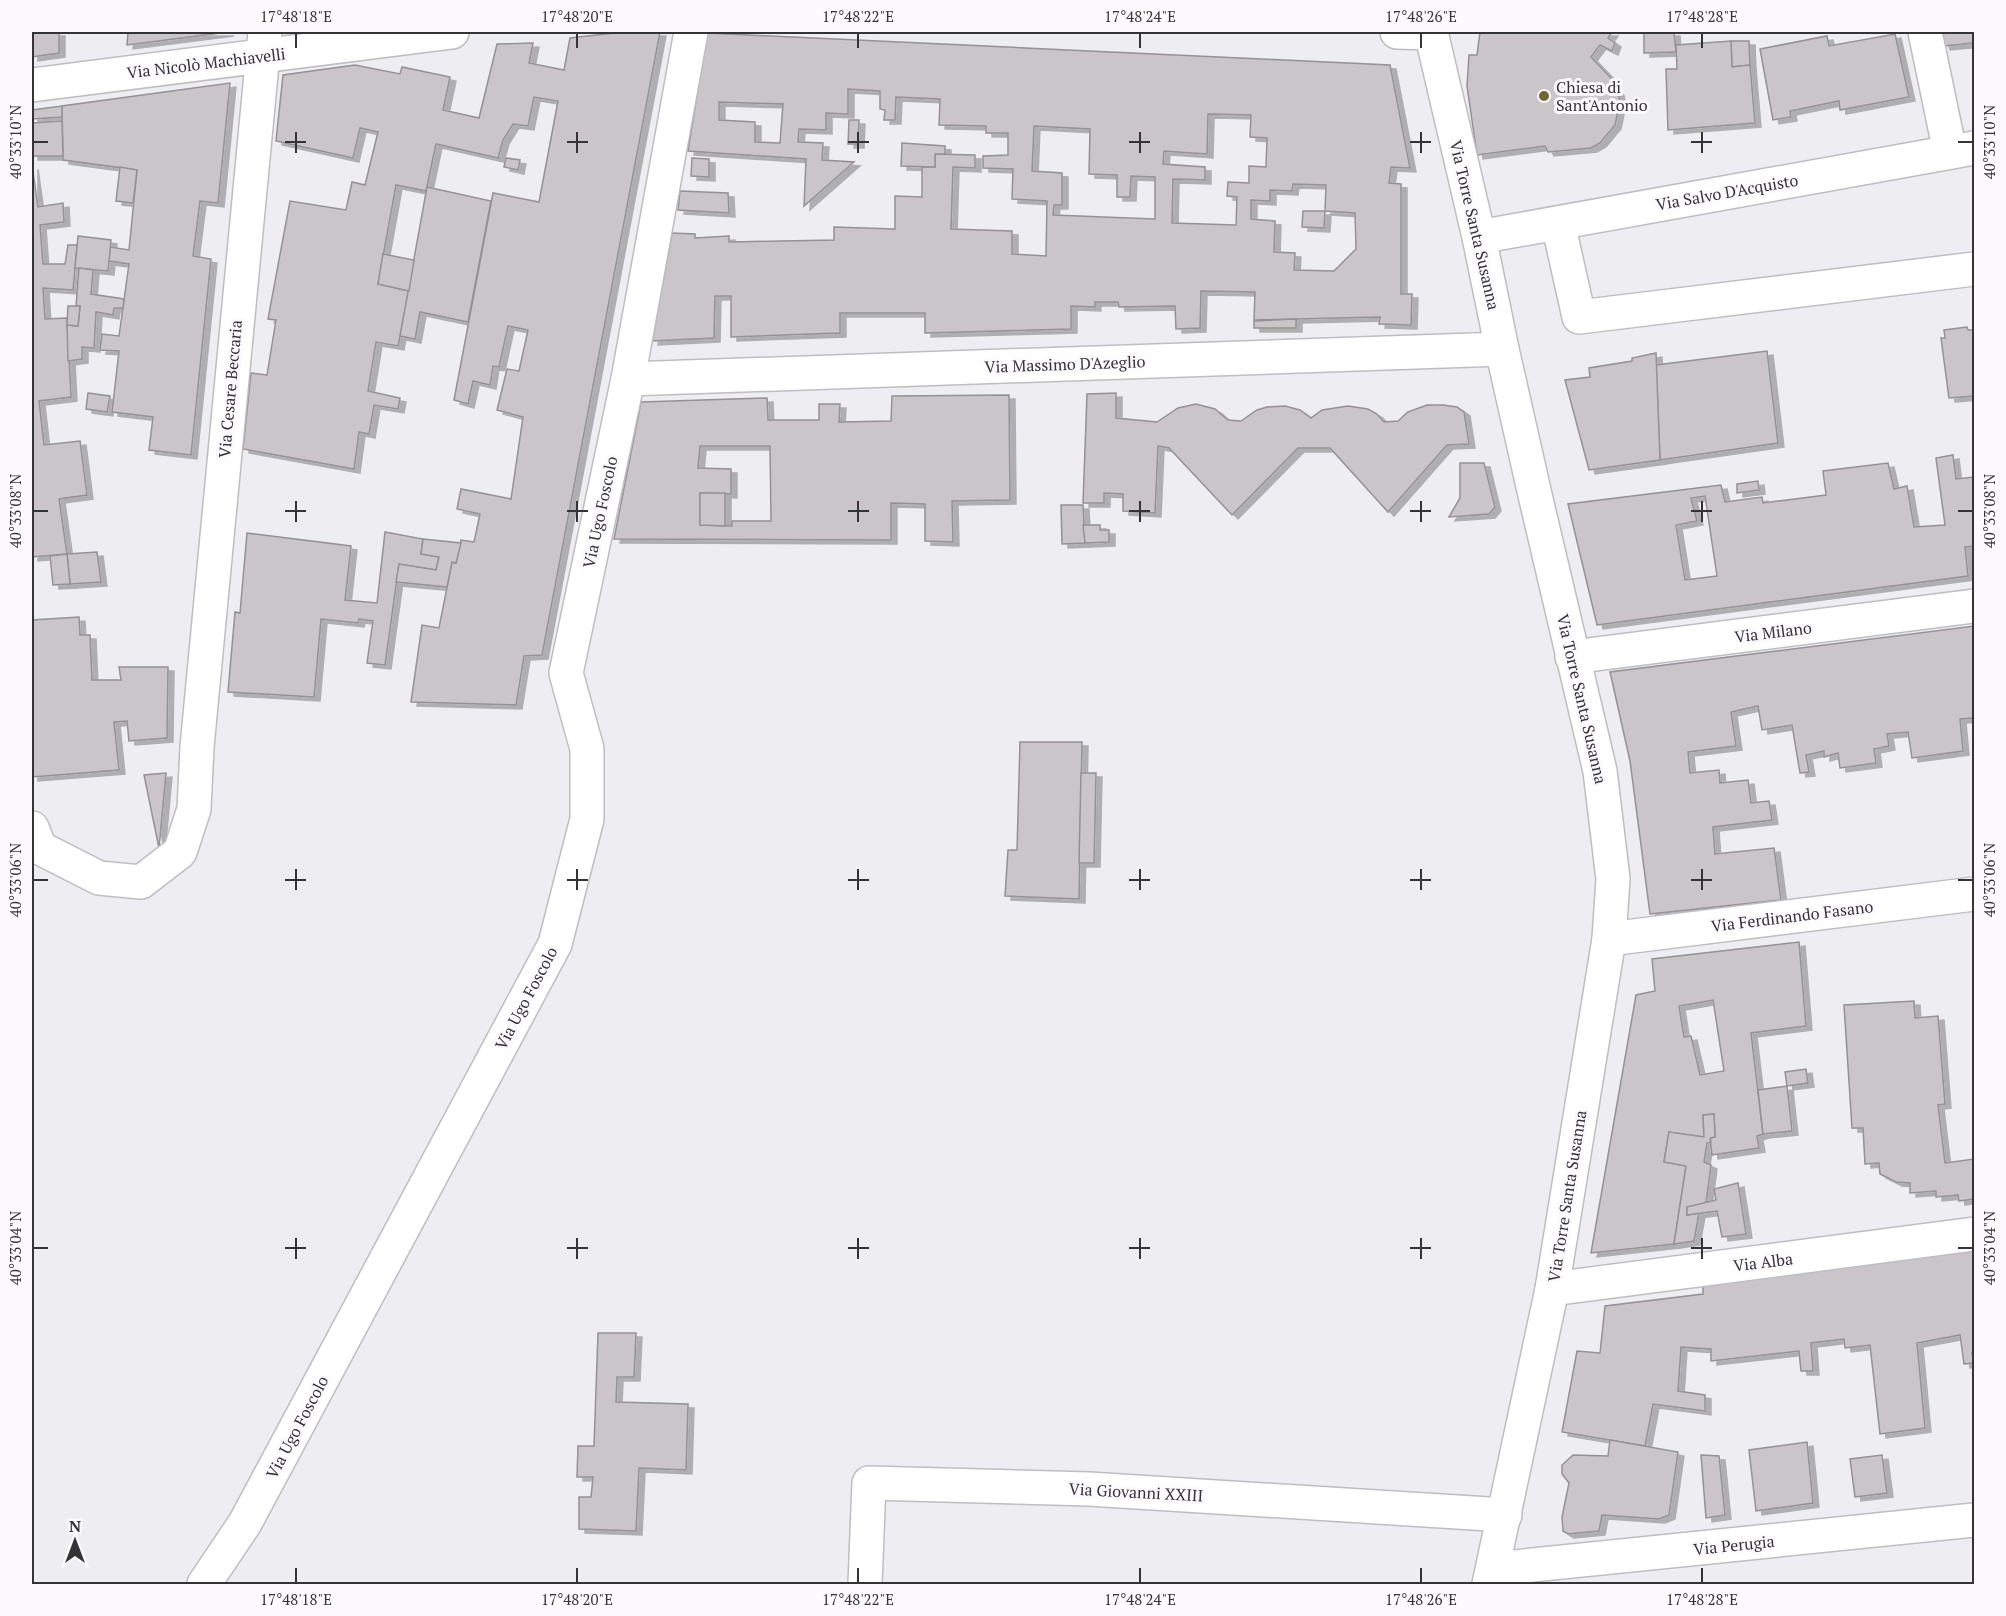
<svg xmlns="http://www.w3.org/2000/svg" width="2006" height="1616" font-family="'PT Serif',serif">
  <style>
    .building { fill: #cac5c9; stroke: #959194; stroke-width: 1.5; fill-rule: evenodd; filter: url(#shadow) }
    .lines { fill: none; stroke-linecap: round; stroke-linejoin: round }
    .minor-casing { stroke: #bfbdc2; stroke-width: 36 }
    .major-casing { stroke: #bfbdc2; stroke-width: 36 }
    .minor { stroke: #fff; stroke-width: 33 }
    .major { stroke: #fff; stroke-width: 33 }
    .ticks { fill: none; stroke: #343335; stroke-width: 2 }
    .poi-dot { fill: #6f6633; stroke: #fcfaff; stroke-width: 2 }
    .labels { text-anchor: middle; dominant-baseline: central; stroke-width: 6; stroke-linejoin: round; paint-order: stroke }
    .street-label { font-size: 16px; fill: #343335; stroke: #fcfaff }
    .poi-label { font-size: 16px; fill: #343335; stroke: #fcfaff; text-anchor: start }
    .neatline { fill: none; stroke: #343335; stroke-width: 2 }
    .ticks-label { font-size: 15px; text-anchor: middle; fill: #343335 }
  </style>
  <defs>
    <filter id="shadow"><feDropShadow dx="6" dy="4" stdDeviation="0" flood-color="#0004"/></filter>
  </defs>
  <rect width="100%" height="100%" fill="#eeedf1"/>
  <g class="building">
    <polygon points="32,32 59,32 59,53 32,57"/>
    <polygon points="128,32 228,32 127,45"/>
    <polygon points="623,32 660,32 542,655 524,656 516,705 411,702 422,625 439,628 452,562 456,563 461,540 474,542 480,514 457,509 461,489 511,499 523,417 497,410 507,369 519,371 528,330 508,326 499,367 493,366 490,385 473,381 468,404 454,400 493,193 539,202 558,101 534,97 528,126 513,124 503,140 498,158 436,144 426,191 396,185 378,284 409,291 398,346 376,342 368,391 400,398 398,409 374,405 369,434 359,432 354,469 243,449 251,373 267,375 276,320 268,319 290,201 346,210 352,182 365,185 378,132 360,128 353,158 276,141 283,75 355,65 400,74 402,67 450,77 443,110 479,118 497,44 533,43 529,63 564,70 570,38"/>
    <polygon points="1480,32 1612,32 1608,38 1615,43 1612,51 1600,45 1591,57 1610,77 1618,92 1620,101 1615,125 1600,143 1591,148 1548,152 1545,146 1477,155 1467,86 1469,55 1477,55"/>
    <polygon points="1644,32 1674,32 1676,52 1644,53"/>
    <polygon points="1940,32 1974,32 1974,43 1944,46"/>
    <path d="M707 33 1390 65 1410 168 1391 167 1389 183 1401 184V294H1412L1411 325 1379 324 1380 317 1254 320 1255 292 1201 291 1200 328 1176 329 1175 306 1119 307 1118 302H1095V307L1071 306V329L925 333V313H840V333L731 337V296H715L714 338 652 341 672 233 695 234V238L729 236V242L834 240V227L895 229V196L922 197V167H935V154L975 155V168L953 167 951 229 1012 231V254L1046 256 1047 201 1012 199 1013 169 983 168V156L1008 155V133H986V126L939 125 940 99 896 97 895 120H884L885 110 880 109V91L848 89V114L826 113V130L799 129 798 142 823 143 822 160 854 162 804 206 806 159 688 151ZM719 102 783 104 780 143 755 142V122L719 120ZM1208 114 1251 115 1250 137 1267 138 1266 167 1249 166V183L1228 182 1227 196 1237 197 1236 225 1172 223 1173 179 1205 180V167L1163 164 1164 151 1207 154ZM1034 126 1090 129 1089 174 1117 175V197H1130L1131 176 1155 177V219L1053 215 1054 205H1062V173L1032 171ZM1293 184 1326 185 1325 211 1355 213 1356 249 1334 271 1294 270 1295 253 1274 252 1275 221 1251 219V200L1270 201V190L1292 191Z"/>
    <polygon points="1895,34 1909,97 1840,110 1839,101 1790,111 1791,117 1773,120 1760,49 1827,36 1829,46"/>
    <polygon points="1731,41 1749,41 1750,65 1732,67"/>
    <polygon points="1731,41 1732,67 1750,65 1755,123 1668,130 1666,69 1677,69 1676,45"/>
    <polygon points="230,83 218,203 200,201 193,256 211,259 191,455 149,450 153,417 112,412 119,351 100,350 102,334 119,336 129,264 109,261 110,247 129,250 137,170 63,160 62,106"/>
    <polygon points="62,106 62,117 32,119 32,110"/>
    <polygon points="849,120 859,120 858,144 848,144"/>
    <polygon points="62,121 63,156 32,156 32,123"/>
    <polygon points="902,143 945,146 945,154 935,154 935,167 901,166"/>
    <polygon points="506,158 520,160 518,170 504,167"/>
    <polygon points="692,158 709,159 709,177 691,176"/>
    <polygon points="32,165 38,207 63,203 64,222 40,225 43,264 65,264 68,245 77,245 73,290 43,288 45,319 67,318 71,397 39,401 44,445 80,441 87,495 59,499 67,554 32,557"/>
    <polygon points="120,167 137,170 133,203 116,201"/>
    <polygon points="427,187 491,201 468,322 420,312 415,339 400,336"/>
    <polygon points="680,191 728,193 729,213 678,210"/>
    <polygon points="1303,211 1325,211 1324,228 1302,227"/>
    <polygon points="78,236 111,240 108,271 75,268"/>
    <polygon points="383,254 414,260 409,291 378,284"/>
    <polygon points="79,268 93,270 91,294 124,299 123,308 114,308 113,315 96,312 94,348 82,347 82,359 68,361 67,325 78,326 80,306 76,306"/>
    <polygon points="68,306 80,306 78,326 67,325"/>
    <polygon points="1296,319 1296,328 1254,328 1254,321"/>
    <polygon points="1967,327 1968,330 1974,330 1974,396 1949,398 1941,338 1945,338 1944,330"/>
    <polygon points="1767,351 1778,443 1660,460 1656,365"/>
    <polygon points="1656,353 1660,460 1589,470 1565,380 1590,377 1589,368 1632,361 1632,358"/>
    <polygon points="88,393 110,396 107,412 86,409"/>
    <polygon points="1116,393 1116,418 1157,422 1178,408 1196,404 1215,409 1228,420 1241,421 1257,410 1267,407 1285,406 1300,410 1311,418 1322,410 1348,406 1368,409 1377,414 1384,422 1398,421 1408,412 1427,405 1443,405 1457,407 1464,412 1469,444 1447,445 1388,512 1330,448 1298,448 1232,515 1169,448 1158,446 1155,513 1123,511 1123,494 1104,493 1104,503 1083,503 1087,394"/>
    <path d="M1009 395 1010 500 952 501 953 542 925 541V504L891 503V540L614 539 641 402 767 398 768 420H819V404H840L839 422 891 421 892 396ZM700 446H770L771 521H732V526L700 525V493L731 494V469L698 468Z"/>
    <path d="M1953 455 1956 479 1974 477V546L1965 547 1968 576 1597 625 1568 504 1721 485 1725 502 1762 497 1763 503 1826 495 1823 471 1888 463 1894 489 1907 486 1914 527 1945 525 1936 458ZM1705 496 1717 576 1685 580 1676 525 1697 521 1691 498Z"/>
    <polygon points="1460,463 1484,463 1495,507 1489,514 1449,517 1460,498"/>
    <polygon points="1758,481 1759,490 1737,493 1737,484"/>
    <polygon points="700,493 725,493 725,526 700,525"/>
    <polygon points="1061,505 1083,505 1085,543 1062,544"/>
    <polygon points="1083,525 1100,525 1100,530 1109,530 1109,542 1085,543"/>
    <polygon points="385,532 423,539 421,554 439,557 436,570 399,564 385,665 367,663 373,621 359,619 358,623 321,619 314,697 228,692 235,612 240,613 247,533 351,546 345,600 377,603"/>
    <polygon points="423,539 461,543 456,563 452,562 447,587 396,582 399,564 436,570 439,557 421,554"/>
    <polygon points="97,552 101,582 70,584 67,554"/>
    <polygon points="67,554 70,584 53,585 50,556"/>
    <polygon points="79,617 80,635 90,635 92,680 121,680 119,667 168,667 167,738 129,741 127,721 114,722 119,770 32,777 32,620"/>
    <polygon points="1974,626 1974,718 1960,719 1963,751 1912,758 1908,732 1887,734 1889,746 1874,749 1876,763 1840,768 1838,753 1824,757 1824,751 1806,755 1809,772 1800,773 1792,725 1762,730 1758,706 1731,712 1736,746 1688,752 1690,773 1719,770 1720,783 1748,780 1751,803 1769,801 1772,820 1713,827 1715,854 1774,848 1781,900 1650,914 1630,761 1610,672"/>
    <polygon points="1020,742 1082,742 1079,899 1005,896 1008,850 1017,850"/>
    <polygon points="166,773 159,848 144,775"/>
    <polygon points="1081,773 1096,773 1094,863 1079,863"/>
    <path d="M1799 942 1806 1026 1751 1033 1763 1134 1757 1136 1759 1148 1712 1155 1710 1138 1715 1137 1714 1114 1703 1115 1704 1137 1669 1132 1664 1162 1686 1166 1674 1244 1591 1253 1636 995 1655 991 1652 959ZM1713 1000 1724 1071 1700 1075 1691 1036 1684 1037 1679 1006Z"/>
    <polygon points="1914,1001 1915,1018 1938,1016 1945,1104 1938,1105 1945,1163 1974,1159 1974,1199 1959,1201 1958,1195 1936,1197 1936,1191 1910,1193 1910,1183 1896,1182 1880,1174 1879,1163 1865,1164 1863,1128 1852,1128 1844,1005"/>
    <polygon points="1806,1069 1808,1083 1787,1086 1785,1072"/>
    <polygon points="1787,1086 1792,1131 1763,1134 1758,1090"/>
    <polygon points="1714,1114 1715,1137 1710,1138 1711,1142 1707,1143 1704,1162 1711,1165 1706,1203 1687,1207 1687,1215 1699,1213 1694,1241 1674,1244 1686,1166 1664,1162 1669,1132 1704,1137 1703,1115"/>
    <polygon points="1738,1183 1746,1234 1722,1237 1717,1211 1687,1215 1687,1207 1716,1200 1714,1189"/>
    <polygon points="1974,1247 1974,1353 1972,1353 1974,1363 1964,1364 1960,1335 1917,1343 1925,1428 1880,1434 1870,1345 1845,1348 1844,1339 1811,1343 1813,1371 1801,1371 1799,1351 1711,1361 1711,1349 1681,1347 1678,1391 1705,1395 1705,1411 1653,1404 1645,1446 1562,1432 1577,1351 1600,1353 1605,1306 1703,1294 1703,1281"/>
    <polygon points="598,1333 636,1333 634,1377 617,1377 616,1402 688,1404 686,1470 639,1468 636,1531 579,1529 579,1497 591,1497 593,1477 577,1477 578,1446 594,1446"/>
    <polygon points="1610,1440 1678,1452 1669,1515 1659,1519 1602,1515 1599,1531 1568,1534 1563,1531 1562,1517 1569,1483 1562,1474 1562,1465 1573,1455 1608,1456"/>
    <polygon points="1807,1442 1813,1503 1756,1511 1749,1450"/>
    <polygon points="1701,1455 1719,1456 1725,1515 1706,1518"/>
    <polygon points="1882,1455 1887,1493 1855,1497 1850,1459"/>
  </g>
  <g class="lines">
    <defs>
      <g id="minor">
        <polyline points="1397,32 1431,33"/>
        <polyline points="1925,32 1950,152"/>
        <polyline points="32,85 452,32"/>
        <polyline points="1558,223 1579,317 1974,269"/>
        <polyline points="1479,237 1974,148"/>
        <polyline points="628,379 1502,349"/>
        <polyline points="1572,657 1974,606"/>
        <polyline points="32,828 40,848 99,878 141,882 180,852 194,809 197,747 265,32"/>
        <polyline points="1609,939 1974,894"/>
        <polyline points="1552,1289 1974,1234"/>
        <polyline points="1494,1569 1974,1520"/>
        <polyline points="204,1584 245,1523 555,944 587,819 587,749 566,673 628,379 691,32"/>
        <polyline points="865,1584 869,1483 1089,1489 1505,1515"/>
      </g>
      <polyline id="major" points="1431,32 1479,237 1502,349 1535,495 1600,771 1613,879 1609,939 1552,1289 1489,1584"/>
    </defs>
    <use href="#minor" class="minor-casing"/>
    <use href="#major" class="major-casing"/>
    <use href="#minor" class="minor"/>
    <use href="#major" class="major"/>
  </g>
  <path class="ticks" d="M296 33V48M577 33V48M858 33V48M1140 33V48M1421 33V48M1702 33V48M296 132V153M577 132V153M858 132V153M1140 132V153M1421 132V153M1702 132V153M33 142H48M285 142H306M567 142H588M848 142H869M1129 142H1150M1410 142H1431M1691 142H1712M1958 142H1973M296 501V522M577 501V522M858 501V522M1140 501V522M1421 501V522M1702 501V522M33 511H48M285 511H306M567 511H588M848 511H869M1129 511H1150M1410 511H1431M1691 511H1712M1958 511H1973M296 869V890M577 869V890M858 869V890M1140 869V890M1421 869V890M1702 869V890M33 880H48M285 880H306M567 880H588M848 880H869M1129 880H1150M1410 880H1431M1691 880H1712M1958 880H1973M296 1238V1259M577 1238V1259M858 1238V1259M1140 1238V1259M1421 1238V1259M1702 1238V1259M33 1248H48M285 1248H306M567 1248H588M848 1248H869M1129 1248H1150M1410 1248H1431M1691 1248H1712M1958 1248H1973M296 1568V1583M577 1568V1583M858 1568V1583M1140 1568V1583M1421 1568V1583M1702 1568V1583"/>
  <circle class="poi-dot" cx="1544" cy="96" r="6"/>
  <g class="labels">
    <g class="street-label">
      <text transform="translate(206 63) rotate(-7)">Via Nicolò Machiavelli</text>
      <text transform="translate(1727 192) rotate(-10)">Via Salvo D'Acquisto</text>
      <text transform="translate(1475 225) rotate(77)">Via Torre Santa Susanna</text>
      <text transform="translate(1065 364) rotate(-2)">Via Massimo D'Azeglio</text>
      <text transform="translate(230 389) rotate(-85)">Via Cesare Beccaria</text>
      <text transform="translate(600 512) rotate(-78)">Via Ugo Foscolo</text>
      <text transform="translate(1773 632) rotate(-7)">Via Milano</text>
      <text transform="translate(1582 699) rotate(77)">Via Torre Santa Susanna</text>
      <text transform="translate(1792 916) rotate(-7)">Via Ferdinando Fasano</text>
      <text transform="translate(526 998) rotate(-62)">Via Ugo Foscolo</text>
      <text transform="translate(1567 1196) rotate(-81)">Via Torre Santa Susanna</text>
      <text transform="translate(1763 1262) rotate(-7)">Via Alba</text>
      <text transform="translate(297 1427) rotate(-62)">Via Ugo Foscolo</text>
      <text transform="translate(1136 1492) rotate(3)">Via Giovanni XXIII</text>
      <text transform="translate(1734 1545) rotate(-6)">Via Perugia</text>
    </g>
    <g class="poi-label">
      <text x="1556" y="87">Chiesa di<tspan x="1556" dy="18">Sant'Antonio</tspan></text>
    </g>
  </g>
  <rect width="2006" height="1616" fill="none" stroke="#fcfaff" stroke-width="66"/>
  <g transform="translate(75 1541)" stroke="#fcfaff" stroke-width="4.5" paint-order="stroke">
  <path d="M0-4.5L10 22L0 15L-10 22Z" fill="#343335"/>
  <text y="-9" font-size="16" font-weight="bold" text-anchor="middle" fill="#343335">N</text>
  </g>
  <rect x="33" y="33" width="1940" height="1550" class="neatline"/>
  <g class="ticks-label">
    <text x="296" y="22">17°48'18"E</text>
    <text x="577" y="22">17°48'20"E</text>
    <text x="858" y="22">17°48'22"E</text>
    <text x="1140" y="22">17°48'24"E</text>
    <text x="1421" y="22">17°48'26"E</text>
    <text x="1702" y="22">17°48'28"E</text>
    <text transform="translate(16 142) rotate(-90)" y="5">40°33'10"N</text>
    <text transform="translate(1990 142) rotate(-90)" y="5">40°33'10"N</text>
    <text transform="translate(16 511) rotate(-90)" y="5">40°33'08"N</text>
    <text transform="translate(1990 511) rotate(-90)" y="5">40°33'08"N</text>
    <text transform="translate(16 880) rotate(-90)" y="5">40°33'06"N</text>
    <text transform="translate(1990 880) rotate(-90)" y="5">40°33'06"N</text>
    <text transform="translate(16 1248) rotate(-90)" y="5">40°33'04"N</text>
    <text transform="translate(1990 1248) rotate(-90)" y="5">40°33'04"N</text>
    <text x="296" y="1605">17°48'18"E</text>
    <text x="577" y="1605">17°48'20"E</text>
    <text x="858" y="1605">17°48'22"E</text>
    <text x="1140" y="1605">17°48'24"E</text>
    <text x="1421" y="1605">17°48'26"E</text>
    <text x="1702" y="1605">17°48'28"E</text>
  </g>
</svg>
